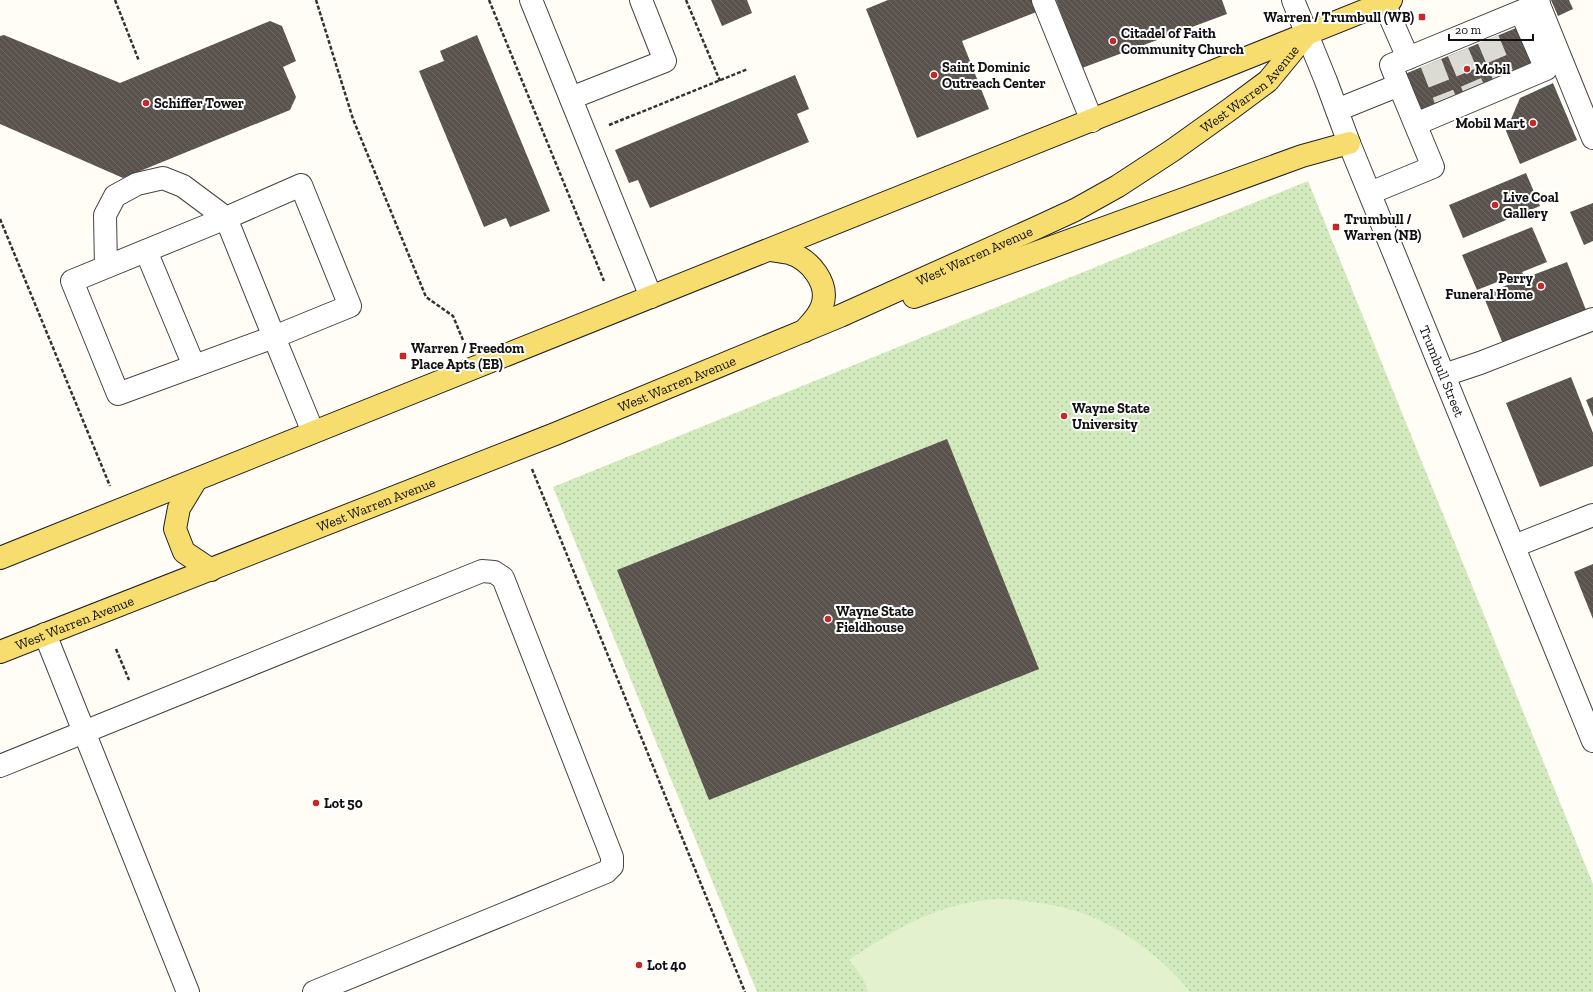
<svg xmlns="http://www.w3.org/2000/svg" width="1593" height="992" font-family="'Zilla Slab',serif">
  <style>
    .park { fill: url(#park-dots) }
    .pitch { fill: #e4f1cf }
    .building { fill: url(#building-back-hatch) }
    .lines { fill: none; stroke-linecap: round; stroke-linejoin: round }
    .minor-tunnel { stroke: #dbdad3; stroke-width: 22; stroke-dasharray: 22 11; stroke-linecap: butt }
    .minor-casing { stroke: #444; stroke-width: 24 }
    .major-casing { stroke: #222; stroke-width: 24 }
    .path { stroke: #333; stroke-width: 2.5; stroke-dasharray: 4 2; stroke-linecap: butt }
    .minor { stroke: #fff; stroke-width: 22 }
    .major { stroke: #f7dd6d; stroke-width: 22 }
    .poi-dot { fill: #c22928; stroke: #fff; stroke-width: 1.5 }
    .labels { text-anchor: middle; dominant-baseline: central; stroke-width: 4; stroke-linejoin: round; paint-order: stroke }
    .poi-label { font-size: 14px; font-weight: bold; fill: #111; stroke: #fff; text-anchor: start }
    .street-label { font-size: 14px; fill: #111; stroke: #fff }
  </style>
  <defs>
    <pattern id="park-dots" width="8" height="8" patternUnits="userSpaceOnUse"><rect width="8" height="8" fill="#d2eabd"/><path d="M2 2h.1M6 6h.1" fill="none" stroke="#b3c8a1" stroke-width="1.8" stroke-linecap="round"/></pattern>
    <pattern id="building-back-hatch" width="6" height="6" patternUnits="userSpaceOnUse"><rect width="6" height="6" fill="#5a534d"/><path d="M-1 5l2 2M0 0l6 6M5-1l2 2" fill="none" stroke="#6d6762"/></pattern>
  </defs>
  <rect width="100%" height="100%" fill="#fffdf5"/>
  <polygon class="park" points="1308,181 1593,884 1593,992 757,992 553,487"/>
  <path class="pitch" d="M1001 899C1061 903 1098 912 1146 949 1163 962 1178 976 1190 992H868L863 978 849 960C900 926 939 902 1001 899Z"/>
  <g class="building">
    <polygon points="711,0 747,0 752,13 722,26"/>
    <polygon points="888,0 1035,0 1039,11 962,41 989,109 917,138 866,9"/>
    <polygon points="1056,0 1222,0 1227,14 1082,68"/>
    <polygon points="1551,0 1569,0 1573,9 1558,16"/>
    <polygon points="270,21 282,26 296,61 283,67 296,97 290,110 123,178 0,124 0,36 4,35 120,83"/>
    <polygon points="1516,28 1531,63 1415,112 1400,76"/>
    <polygon points="477,35 550,211 510,227 506,218 484,227 419,71 444,61 440,51"/>
    <polygon points="795,75 809,109 797,114 809,142 650,208 638,180 629,183 615,150"/>
    <polygon points="1553,83 1577,140 1520,164 1506,131 1520,98"/>
    <polygon points="1526,173 1540,206 1463,238 1449,205"/>
    <polygon points="1593,203 1593,241 1584,245 1570,212"/>
    <polygon points="1532,227 1547,262 1522,272 1525,278 1567,262 1586,310 1503,344 1483,295 1517,281 1515,275 1477,290 1462,255"/>
    <polygon points="1571,377 1593,433 1593,466 1540,487 1506,403"/>
    <polygon points="1593,397 1593,417 1586,400"/>
    <polygon points="947,439 1039,669 709,800 617,570"/>
    <polygon points="1593,564 1593,619 1574,572"/>
  </g>
  <g class="lines">
    <g class="minor-tunnel">
      <polyline points="1488,39 1503,75"/>
      <polyline points="1458,52 1473,87"/>
      <polyline points="1431,63 1445,99"/>
    </g>
    <defs>
      <g id="minor">
        <polyline points="531,0 651,297"/>
        <polyline points="1043,0 1092,121"/>
        <path id="s1" d="M1293 0 1326 81 1349 143 1593 741"/>
        <polyline points="1537,0 1593,138"/>
        <polyline points="1384,3 1408,58"/>
        <polyline points="1399,85 1391,65 1539,4"/>
        <polyline points="571,98 665,61 641,0"/>
        <polyline points="1337,110 1399,85 1433,167 1370,193"/>
        <polyline points="1416,124 1546,69 1521,12"/>
        <polyline points="146,251 194,366"/>
        <path d="M106 267 105 215 115 196 137 184 163 178 183 186 226 218 301 185 350 306 274 337 118 394 72 281 226 218 274 337C287 368 300 401 313 432"/>
        <polyline points="1444,375 1480,363 1593,319"/>
        <polyline points="1514,546 1593,515"/>
        <polyline points="45,634 188,992"/>
        <polyline points="0,766 482,571 494,572 503,578 612,857 612,866 606,872 314,992"/>
      </g>
      <g id="major">
        <path d="M770 250C776 251 783 252 789 253 810 259 830 284 822 306 819 316 811 323 804 331"/>
        <polyline points="914,297 1302,156 1349,143"/>
        <polyline points="196,480 179,508 175,529 184,552 211,570"/>
        <path d="M0 558C465 374 928 186 1391 0"/>
        <path id="s2" d="M0 652 555 434 840 316 1036 228 1075 210 1118 186 1173 150 1229 110 1268 81 1305 36"/>
      </g>
    </defs>
    <use href="#minor" class="minor-casing"/>
    <use href="#major" class="major-casing"/>
    <g class="path">
      <polyline points="115,0 139,61"/>
      <polyline points="316,0 353,119 426,297 453,316 465,345"/>
      <polyline points="489,0 604,281"/>
      <polyline points="686,0 720,81"/>
      <polyline points="609,125 748,69"/>
      <polyline points="0,219 110,486"/>
      <polyline points="532,469 745,992"/>
      <polyline points="116,649 129,680"/>
    </g>
    <use href="#minor" class="minor"/>
    <use href="#major" class="major"/>
  </g>
  <g class="poi-dot">
    <rect x="1418" y="13" width="8" height="8" rx="2"/>
    <circle cx="1113" cy="41" r="4"/>
    <circle cx="1467" cy="69" r="4"/>
    <circle cx="934" cy="75" r="4"/>
    <circle cx="146" cy="103" r="4"/>
    <circle cx="1533" cy="123" r="4"/>
    <circle cx="1495" cy="205" r="4"/>
    <rect x="1332" y="223" width="8" height="8" rx="2"/>
    <circle cx="1541" cy="286" r="4"/>
    <rect x="399" y="352" width="8" height="8" rx="2"/>
    <circle cx="1064" cy="416" r="4"/>
    <circle cx="828" cy="619" r="4"/>
    <circle cx="316" cy="803" r="4"/>
    <circle cx="639" cy="965" r="4"/>
  </g>
  <g class="labels">
    <g class="poi-label">
      <text x="1414" y="17" text-anchor="end">Warren / Trumbull (WB)</text>
      <text x="1121" y="33">Citadel of Faith<tspan x="1121" dy="16">Community Church</tspan></text>
      <text x="942" y="67">Saint Dominic<tspan x="942" dy="16">Outreach Center</tspan></text>
      <text x="1475" y="69">Mobil</text>
      <text x="154" y="103">Schiffer Tower</text>
      <text x="1525" y="123" text-anchor="end">Mobil Mart</text>
      <text x="1503" y="197">Live Coal<tspan x="1503" dy="16">Gallery</tspan></text>
      <text x="1344" y="219">Trumbull /<tspan x="1344" dy="16">Warren (NB)</tspan></text>
      <text x="1533" y="278" text-anchor="end">Perry<tspan x="1533" dy="16">Funeral Home</tspan></text>
      <text x="411" y="348">Warren / Freedom<tspan x="411" dy="16">Place Apts (EB)</tspan></text>
      <text x="1072" y="408">Wayne State<tspan x="1072" dy="16">University</tspan></text>
      <text x="836" y="611">Wayne State<tspan x="836" dy="16">Fieldhouse</tspan></text>
      <text x="324" y="803">Lot 50</text>
      <text x="647" y="965">Lot 40</text>
    </g>
    <g class="street-label">
      <text stroke="none"><textPath href="#s2" startOffset="1376">West Warren Avenue</textPath></text>
      <text stroke="none"><textPath href="#s2" startOffset="1052">West Warren Avenue</textPath></text>
      <text stroke="none"><textPath href="#s1" startOffset="400">Trumbull Street</textPath></text>
      <text stroke="none"><textPath href="#s2" startOffset="728">West Warren Avenue</textPath></text>
      <text stroke="none"><textPath href="#s2" startOffset="404">West Warren Avenue</textPath></text>
      <text stroke="none"><textPath href="#s2" startOffset="80">West Warren Avenue</textPath></text>
    </g>
  </g>
  <path d="M1449 34v6h84v-6" fill="none" stroke="#111111" stroke-width="2"/>
  <text x="1455" y="34" font-size="12" fill="#111111" stroke="#ffffff" stroke-width="3" paint-order="stroke">20 m</text>
</svg>
